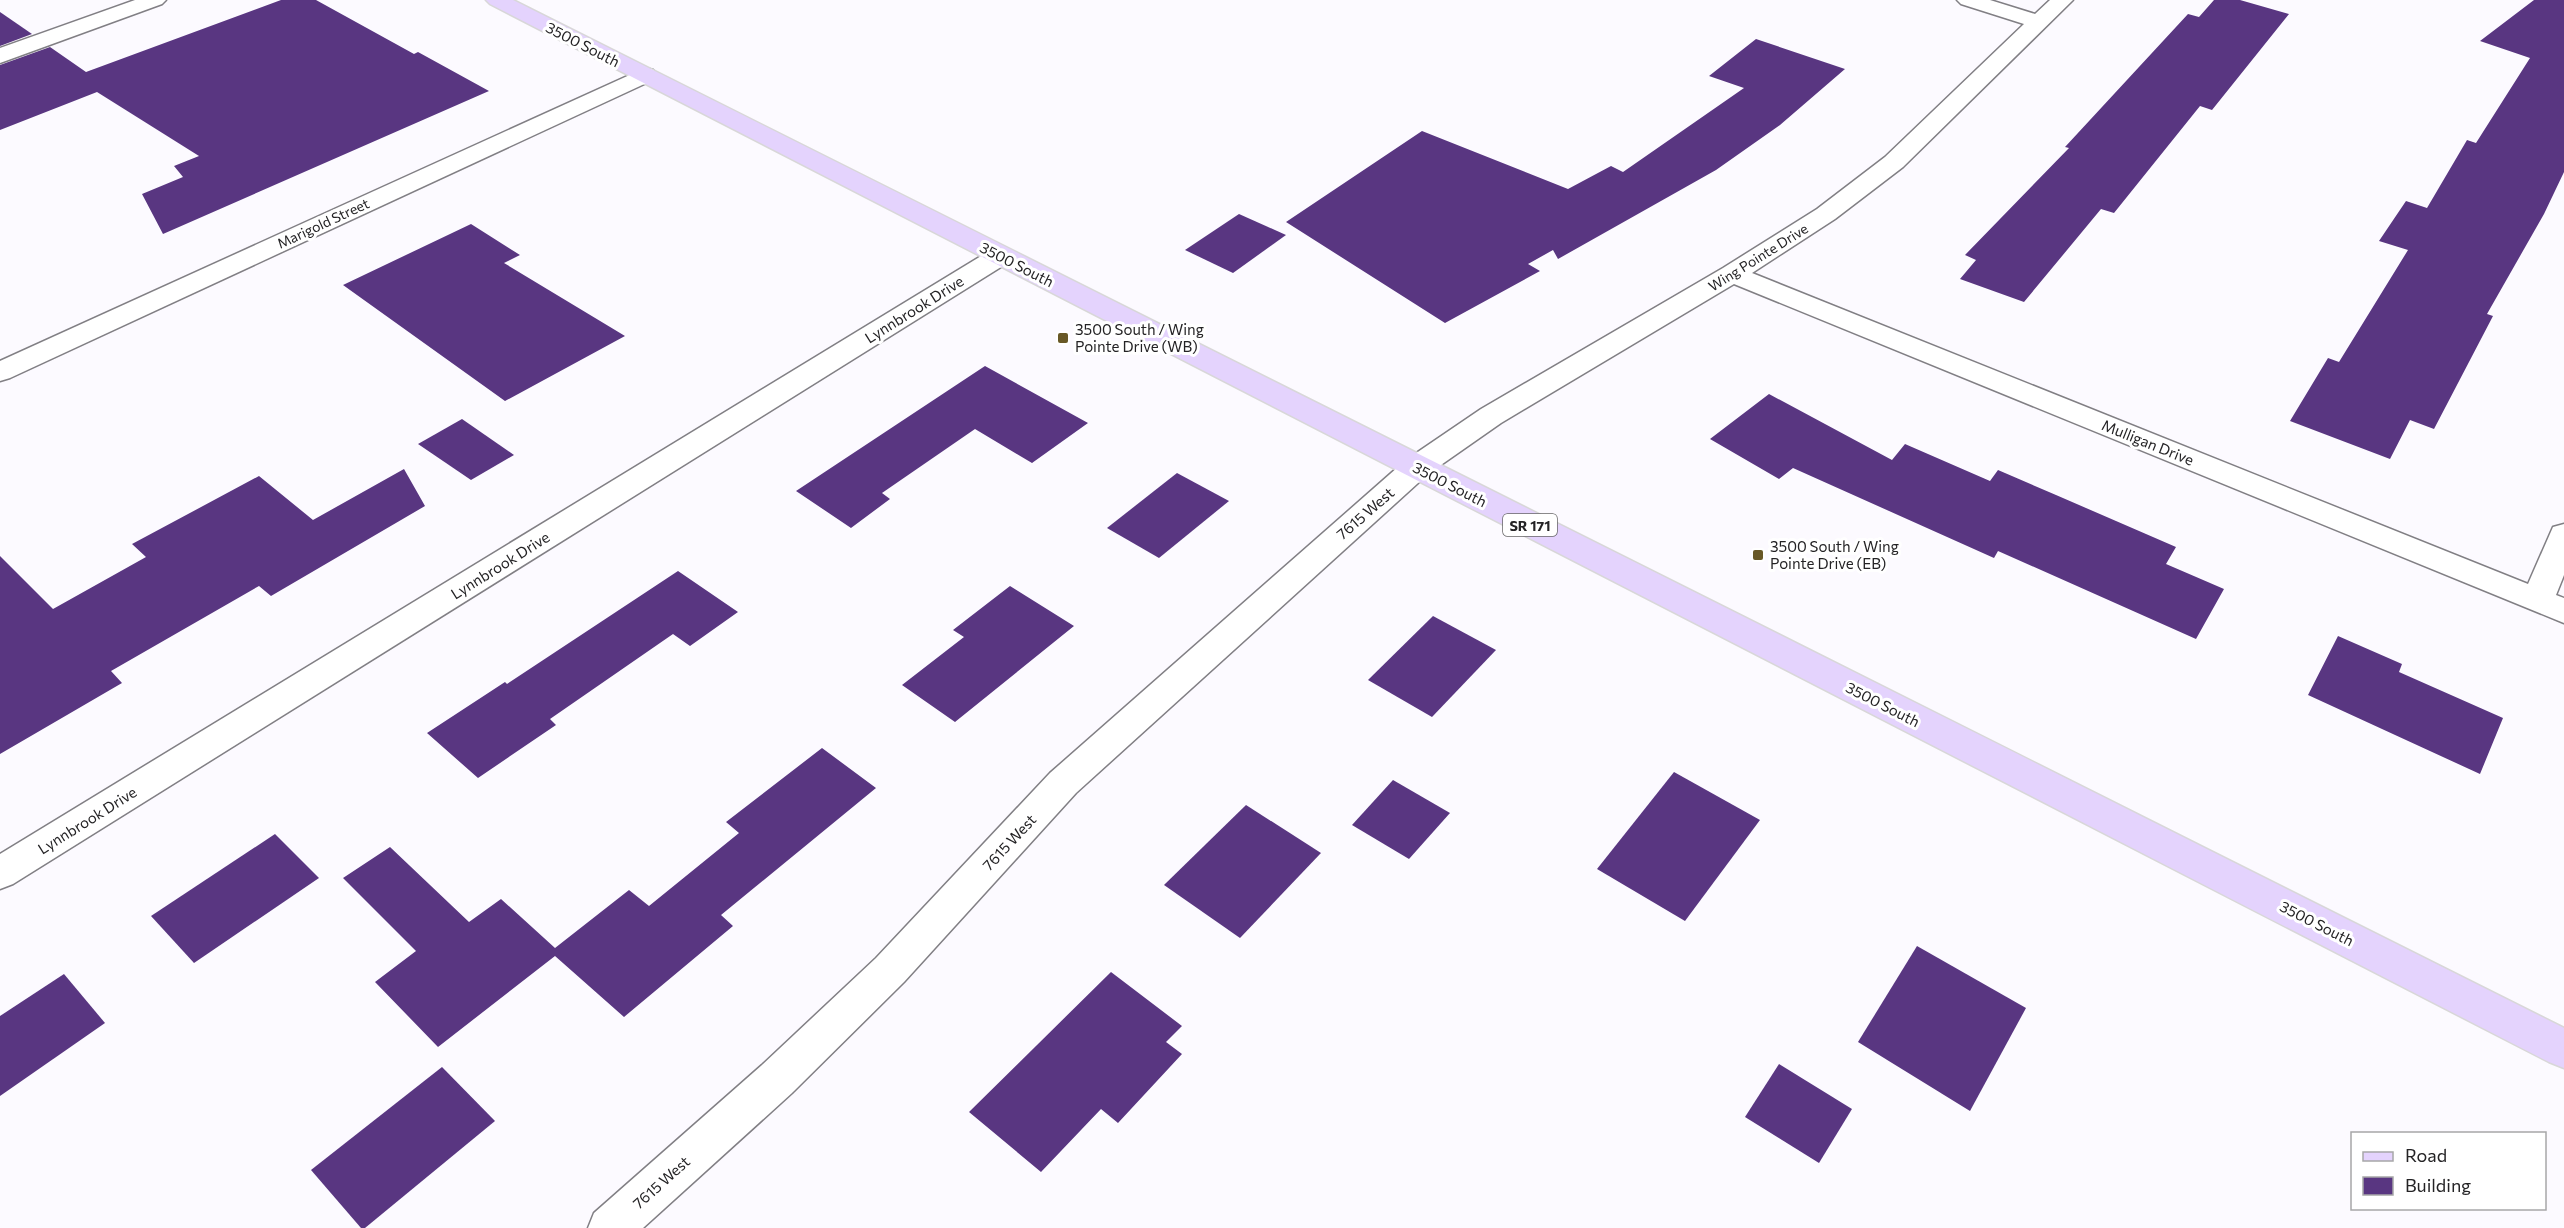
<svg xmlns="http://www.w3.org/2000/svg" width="2564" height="1228" font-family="Commissioner,sans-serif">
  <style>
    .building { fill: #593681 }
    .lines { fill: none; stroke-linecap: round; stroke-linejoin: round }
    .minor-casing { stroke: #817f84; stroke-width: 3 }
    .major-casing { stroke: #d8d7d8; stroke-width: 3 }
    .minor { fill: #fff; fill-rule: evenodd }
    .major { fill: #e4d3fd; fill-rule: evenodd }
    .poi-dot { fill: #685826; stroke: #fff; stroke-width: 2 }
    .labels { text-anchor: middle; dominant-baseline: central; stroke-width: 6; stroke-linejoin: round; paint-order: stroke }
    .far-street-label { font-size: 14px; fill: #242325; stroke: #fff }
    .shield { fill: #fff; stroke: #666566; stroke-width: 1.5 }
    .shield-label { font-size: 14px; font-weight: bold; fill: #242325 }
    .street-label { font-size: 15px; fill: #242325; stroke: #fff }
    .poi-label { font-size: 15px; fill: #242325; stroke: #fff; text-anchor: start }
  </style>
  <rect width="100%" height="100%" fill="#fcfaff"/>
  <g class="building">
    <polygon points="281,0 316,0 414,54 418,52 489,91 163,234 142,194 183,177 174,166 199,156 97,92 0,130 0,65 50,47 86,72"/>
    <polygon points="2214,0 2240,0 2289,14 2212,110 2200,106 2114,213 2101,209 2024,302 1960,279 1976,260 1965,255 2069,148 2065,147 2188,14 2199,17"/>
    <polygon points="2534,0 2564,0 2564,172 2544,214 2487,314 2493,316 2434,429 2410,420 2390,459 2290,421 2328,358 2339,362 2408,250 2379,241 2406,201 2427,208 2467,140 2476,143 2530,58 2480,41"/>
    <polygon points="0,12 32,34 0,46"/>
    <polygon points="1756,39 1845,69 1780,125 1716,170 1558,259 1553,250 1528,264 1540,271 1445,323 1286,222 1422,131 1568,189 1611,166 1623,172 1744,88 1709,76"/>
    <polygon points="1239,214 1286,235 1233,273 1185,250"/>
    <polygon points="471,224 520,255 504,263 625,336 505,401 343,285"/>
    <polygon points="985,366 1088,423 1032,463 975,429 882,493 890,499 851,528 796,491"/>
    <polygon points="1769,394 1892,460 1905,444 1990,481 1998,470 2056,495 2176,547 2166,564 2224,589 2196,639 1998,551 1994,558 1793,468 1779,479 1710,439"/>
    <polygon points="462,419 514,455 471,480 418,444"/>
    <polygon points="404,469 425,506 271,596 259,586 111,671 122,683 0,754 0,556 53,609 146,557 132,544 259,476 313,520"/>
    <polygon points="1177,473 1229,501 1159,558 1107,528"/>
    <polygon points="678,571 738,612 690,646 673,634 550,719 556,725 478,778 427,733 505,682 507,684"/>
    <polygon points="1010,586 1074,626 955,722 902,685 964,637 953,630"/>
    <polygon points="1433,616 1496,650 1432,717 1368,680"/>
    <polygon points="2338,636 2402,664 2399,672 2503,718 2480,774 2308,695"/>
    <polygon points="822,748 876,788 721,915 733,926 624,1017 555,956 438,1047 375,982 416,951 343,878 390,847 469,922 501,899 555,948 629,890 649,906 739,833 726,822"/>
    <polygon points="1674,772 1760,820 1685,921 1597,869"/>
    <polygon points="1393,780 1450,813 1409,859 1352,825"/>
    <polygon points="1246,805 1321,853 1240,938 1164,885"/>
    <polygon points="275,834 319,878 194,963 151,916"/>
    <polygon points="1917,946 2026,1008 1970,1111 1858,1042"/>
    <polygon points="1111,972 1182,1026 1166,1042 1182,1054 1118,1123 1101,1109 1041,1172 969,1112"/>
    <polygon points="64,974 105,1023 0,1096 0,1016"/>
    <polygon points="1779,1064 1852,1109 1819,1163 1745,1117"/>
    <polygon points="442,1067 495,1121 365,1228 361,1228 311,1170"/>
  </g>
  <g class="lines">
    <defs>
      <g id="minor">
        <polygon points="135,0 166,0 162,4 0,63 0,48"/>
        <polygon points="1957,0 1990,0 2035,14 2050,0 2073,0 1903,167 1835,219 1752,273 2528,584 2553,527 2564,524 2564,575 2556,595 2564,598 2564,623 1734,284 1501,423 1428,474 1076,793 904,982 792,1093 643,1228 588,1228 594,1213 762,1065 876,958 1050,773 1406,460 1481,409 1723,268 1817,209 1885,157 2024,24 1961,4"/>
        <polygon points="645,68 653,70 656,75 653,80 10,378 0,381 0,361"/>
        <polygon points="1000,248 1009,250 1013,256 1009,262 13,884 0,889 0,854 991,250"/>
      </g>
      <polygon id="major" points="486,0 513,0 2564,1028 2564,1068 2549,1062 490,4"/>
    </defs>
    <use href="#minor" class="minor-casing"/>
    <use href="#major" class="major-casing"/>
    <use href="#minor" class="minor"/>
    <use href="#major" class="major"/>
  </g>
  <g class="poi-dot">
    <rect x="1057" y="332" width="12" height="12" rx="3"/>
    <rect x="1752" y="549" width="12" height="12" rx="3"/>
  </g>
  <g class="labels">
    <g class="far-street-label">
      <text transform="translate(323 223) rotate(-25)">Marigold Street</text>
      <text transform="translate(1758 257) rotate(-32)">Wing Pointe Drive</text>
    </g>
    <rect class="shield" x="1503" y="514" width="54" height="22" rx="4.5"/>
    <g class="shield-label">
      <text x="1530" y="525">SR 171</text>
    </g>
    <g class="street-label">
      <text transform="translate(583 44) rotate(27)">3500 South</text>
      <text transform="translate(1017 264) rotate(27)">3500 South</text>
      <text transform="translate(914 309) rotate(-32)">Lynnbrook Drive</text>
      <text transform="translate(2148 442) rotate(22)">Mulligan Drive</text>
      <text transform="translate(1450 484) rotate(27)">3500 South</text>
      <text transform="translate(1365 513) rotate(-41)">7615 West</text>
      <text transform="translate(500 565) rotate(-32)">Lynnbrook Drive</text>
      <text transform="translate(1883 704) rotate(27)">3500 South</text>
      <text transform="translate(87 820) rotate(-32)">Lynnbrook Drive</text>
      <text transform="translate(1009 842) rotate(-47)">7615 West</text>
      <text transform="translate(2317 923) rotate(27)">3500 South</text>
      <text transform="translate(661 1182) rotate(-42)">7615 West</text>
    </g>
    <g class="poi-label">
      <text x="1075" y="329">3500 South / Wing<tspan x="1075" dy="17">Pointe Drive (WB)</tspan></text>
      <text x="1770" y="546">3500 South / Wing<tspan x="1770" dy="17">Pointe Drive (EB)</tspan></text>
    </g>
  </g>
  <rect x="2351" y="1132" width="195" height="78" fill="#ffffff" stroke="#a7a7a8" stroke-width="1.5"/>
  <rect x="2363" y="1152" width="30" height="9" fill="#e4d3fd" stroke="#a7a7a8" stroke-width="1.5"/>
  <text x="2405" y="1162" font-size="18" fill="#242325">Road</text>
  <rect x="2363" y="1177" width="30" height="18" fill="#593681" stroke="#a7a7a8" stroke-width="1.5"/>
  <text x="2405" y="1192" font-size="18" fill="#242325">Building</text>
</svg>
